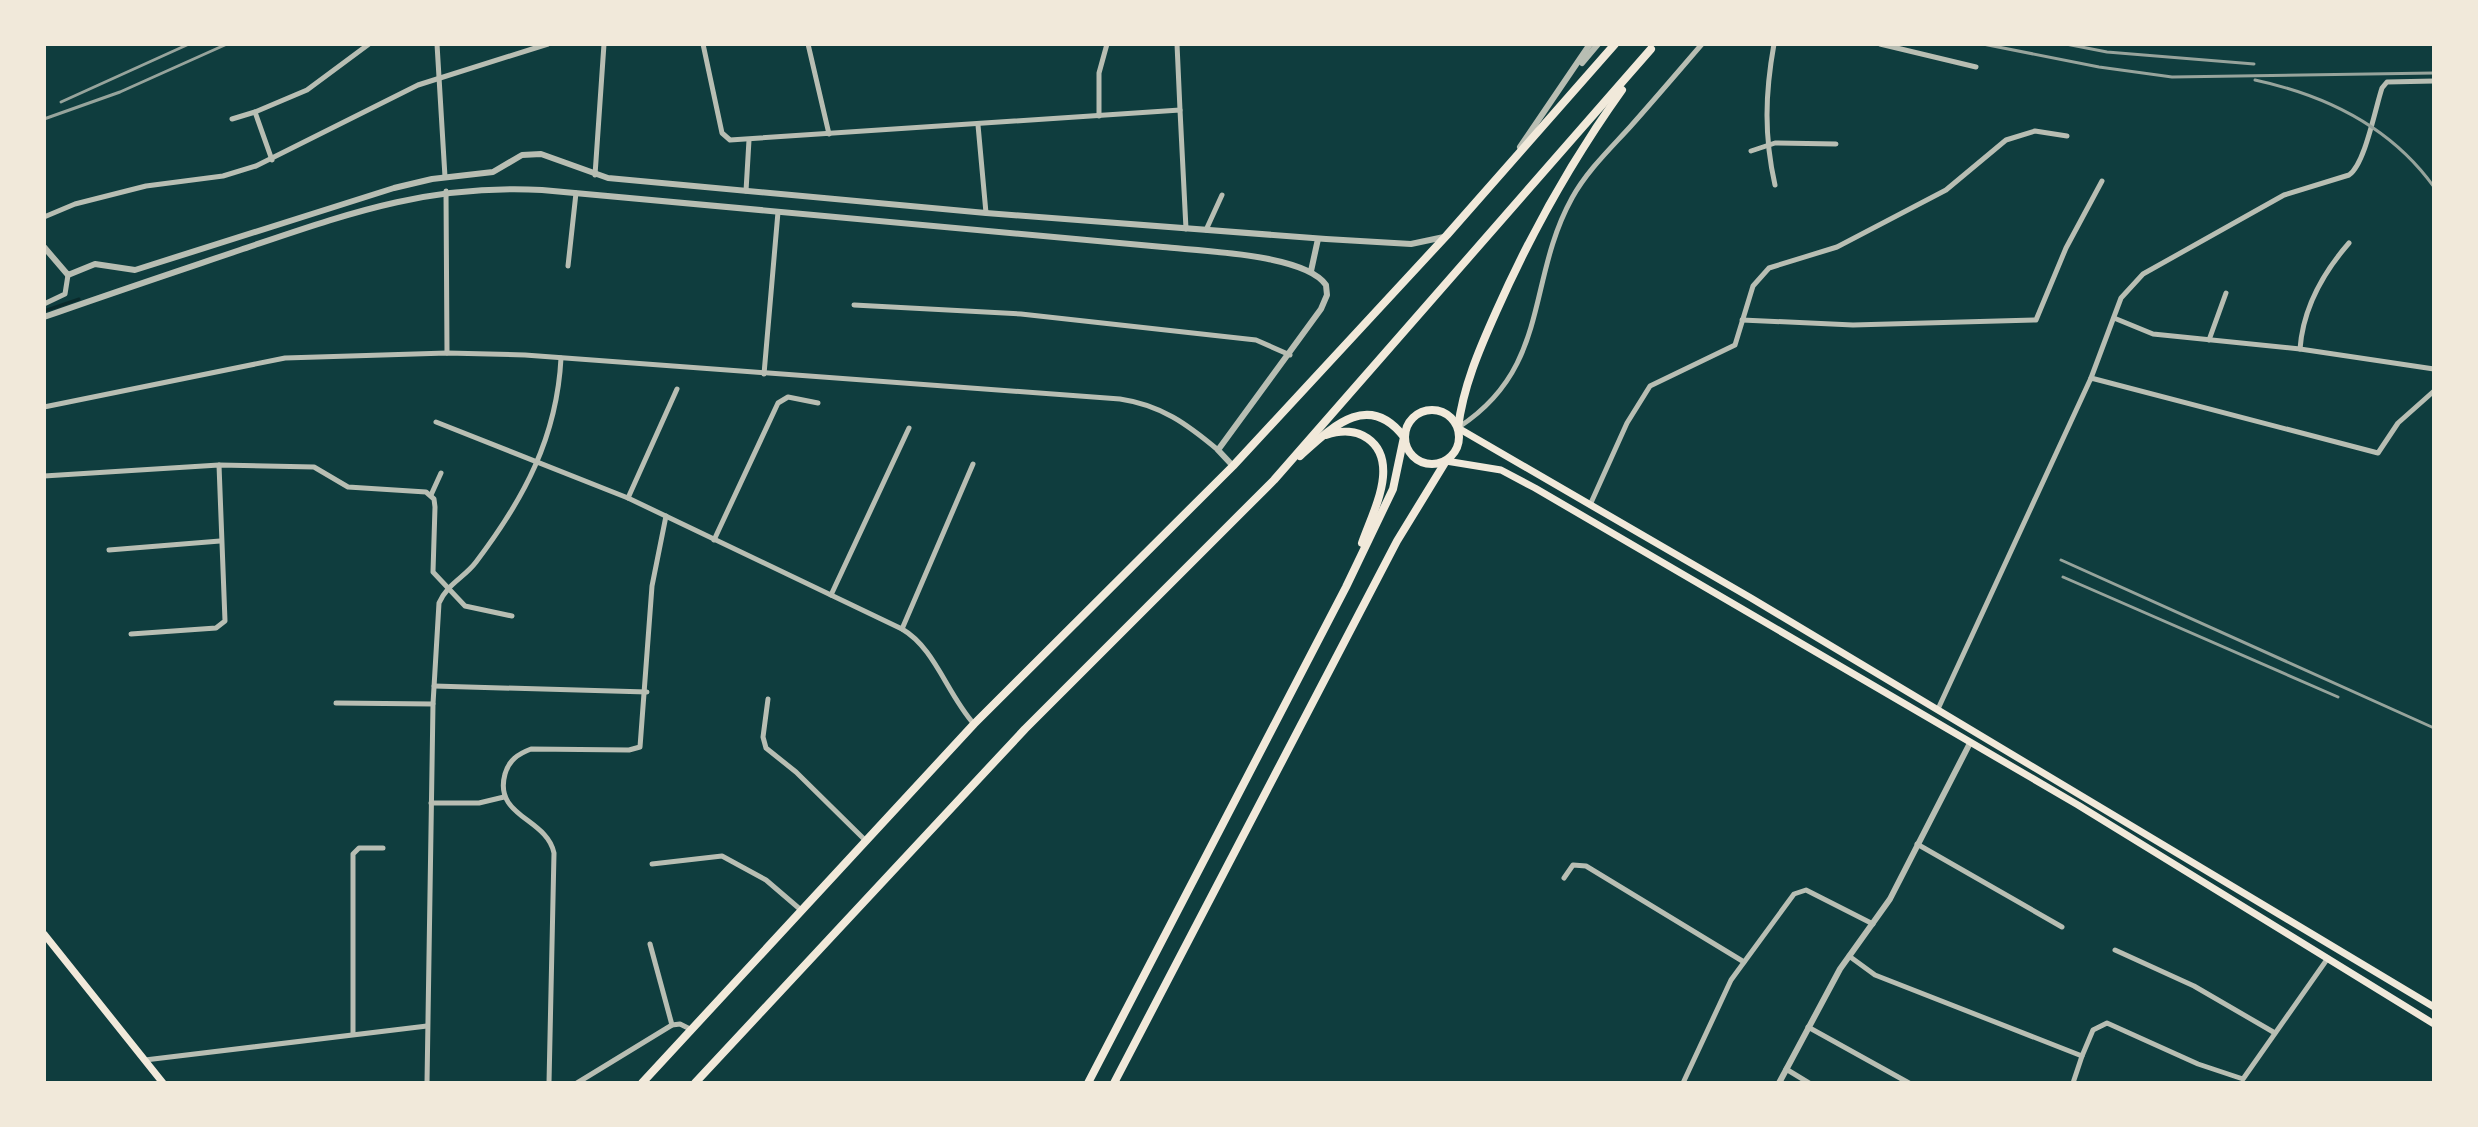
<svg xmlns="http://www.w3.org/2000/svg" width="2478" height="1127" font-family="'Fira Sans',sans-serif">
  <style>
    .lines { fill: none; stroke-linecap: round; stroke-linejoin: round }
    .stream { stroke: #0a2a2b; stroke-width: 3 }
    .minor { stroke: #b8beb3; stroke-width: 5 }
    .tertiary { stroke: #b8beb3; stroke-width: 6 }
    .primary { stroke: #f1e9da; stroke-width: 7 }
    .trunk { stroke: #f1e9da; stroke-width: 8 }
    .rail { stroke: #97a49c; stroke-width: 3 }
  </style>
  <rect width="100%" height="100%" fill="#0f3d3e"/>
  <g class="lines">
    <polyline class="stream" points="44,311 79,299"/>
    <g class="minor">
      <polyline points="437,44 445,177"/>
      <polyline points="703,44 722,133 730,140 1180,110 1186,229"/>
      <polyline points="808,44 829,134"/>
      <polyline points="1177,44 1180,110"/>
      <path d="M1774 44C1765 94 1764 136 1775 185"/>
      <polyline points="1880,44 1976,67"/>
      <polyline points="1099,116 1099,73 1107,44"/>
      <polyline points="232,119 255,112"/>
      <polyline points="978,125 986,213"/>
      <polyline points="1751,151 1775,143 1836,144"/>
      <polyline points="272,160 255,112 307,90 369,44"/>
      <polyline points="595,175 604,44"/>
      <polyline points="446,191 447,353"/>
      <polyline points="746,191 749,140"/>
      <polyline points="44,217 75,204 146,186 223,176 256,166 418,85 548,44"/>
      <polyline points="1206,230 1222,195"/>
      <polyline points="568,266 576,193"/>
      <polyline points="44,304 65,294 68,275"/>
      <polyline points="854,305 1021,314 1256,340 1290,355"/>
      <polyline points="2114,318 2153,334 2300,349 2434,369"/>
      <polyline points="1742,320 1853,325 2036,320 2066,248 2102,181"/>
      <polyline points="2209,340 2226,293"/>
      <path d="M2300 349C2303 308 2322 274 2349 243"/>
      <polyline points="764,374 778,212"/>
      <path d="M2091 378 2121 298 2143 274 2284 195 2349 175C2365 164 2375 109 2382 88L2387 82 2434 81"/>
      <path d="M44 407 285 358 447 353 525 355 1120 399C1161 405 1187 424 1218 450"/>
      <path d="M436 422 628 498 902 629C935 648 947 694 974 724"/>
      <path d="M1459 427C1551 367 1526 281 1572 198 1587 171 1609 150 1630 127 1654 100 1678 72 1702 44"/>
      <polyline points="44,476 219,465 314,467 348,487 426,492 434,499 435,507 433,572 465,606 512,616"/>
      <polyline points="431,495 441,473"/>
      <polyline points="628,498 677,389"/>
      <polyline points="1590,505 1627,423 1650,386 1735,345 1753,286 1769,268 1837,247 1946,190 2006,140 2035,131 2067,136"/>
      <polyline points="714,540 778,403 788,397 818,403"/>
      <polyline points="109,550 220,541"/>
      <polyline points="831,595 909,428"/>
      <polyline points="902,629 973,464"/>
      <polyline points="131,634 216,628 225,621 219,465"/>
      <polyline points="434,686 647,692"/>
      <polyline points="768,699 763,737 766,748 796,772 865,840"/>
      <polyline points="336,703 433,704"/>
      <polyline points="1938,709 2091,378 2378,453 2398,423 2434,391"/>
      <polyline points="431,803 479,803 504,797"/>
      <polyline points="1917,844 2062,927"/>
      <polyline points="652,864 722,856 766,880 801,910"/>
      <polyline points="1564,878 1573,865 1586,866 1744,962"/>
      <polyline points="650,944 672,1025"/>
      <polyline points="2115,950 2194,986 2275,1033"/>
      <polyline points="1849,956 1875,975 2082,1056 2093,1030 2107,1023 2198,1064 2243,1079 2328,958"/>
      <polyline points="1808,1027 1909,1083"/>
      <polyline points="353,1033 353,854 359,848 383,848"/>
      <polyline points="145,1060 427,1026"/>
      <polyline points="1786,1069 1809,1083"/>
      <path d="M427 1083 433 704 439 603C447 584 465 577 476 562 524 499 557 437 561 358"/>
      <path d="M549 1083 554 853C547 818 493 817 505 774 509 760 518 754 531 749L629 750 640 747 652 586 666 516"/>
      <polyline points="577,1083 672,1025 680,1024 690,1029"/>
      <polyline points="1683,1083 1731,980 1794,894 1806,890 1873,924"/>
      <polyline points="2073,1083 2082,1056"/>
    </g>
    <g class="tertiary">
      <polyline points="1582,63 1598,44"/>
      <polyline points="1520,147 1590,44"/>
      <polyline points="44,247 68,275 95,264 135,270 394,188 432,179 493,172 522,155 541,154 608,178 986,213 1326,239 1411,244 1444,237"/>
      <polyline points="1311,271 1318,239"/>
      <path d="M44 317C109 294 175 272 240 250 347 214 427 184 542 190L1163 247C1200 251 1305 254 1326 285L1327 295 1321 309 1218 450 1233 466"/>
      <polyline points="1779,1083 1840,969 1890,899 1970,743"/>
    </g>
    <g class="primary">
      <polyline points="1458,428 1751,598 2434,1007"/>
      <polyline points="1446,461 1501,470 1535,488 2078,805 2434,1024"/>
      <polyline points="44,934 163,1083"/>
    </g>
    <g class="trunk">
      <circle cx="1432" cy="437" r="27"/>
      <path d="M1458 428C1463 387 1479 350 1496 312 1531 233 1572 160 1622 90"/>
      <path d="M1326 435C1358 424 1386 441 1383 477 1381 499 1369 523 1362 543"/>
      <polyline points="642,1083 974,724 1233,466 1447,235 1615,44"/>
      <polyline points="695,1083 1025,729 1274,480 1651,49"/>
      <path d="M1088 1083 1346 587 1393 489 1404 437C1368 390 1331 428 1300 456"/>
      <polyline points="1114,1083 1397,541 1446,461"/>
    </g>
    <g class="rail">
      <polyline points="1983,44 2099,67 2172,77 2434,73"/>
      <polyline points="2066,44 2107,52 2254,64"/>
      <path d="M2255 80C2325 95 2391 127 2434 187"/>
      <polyline points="61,102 189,44"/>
      <polyline points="44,119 120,92 227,44"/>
      <polyline points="2061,560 2434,728"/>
      <polyline points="2063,577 2338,697"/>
    </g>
  </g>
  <rect width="2478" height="1127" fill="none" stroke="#f1e9da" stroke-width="92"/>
</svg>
